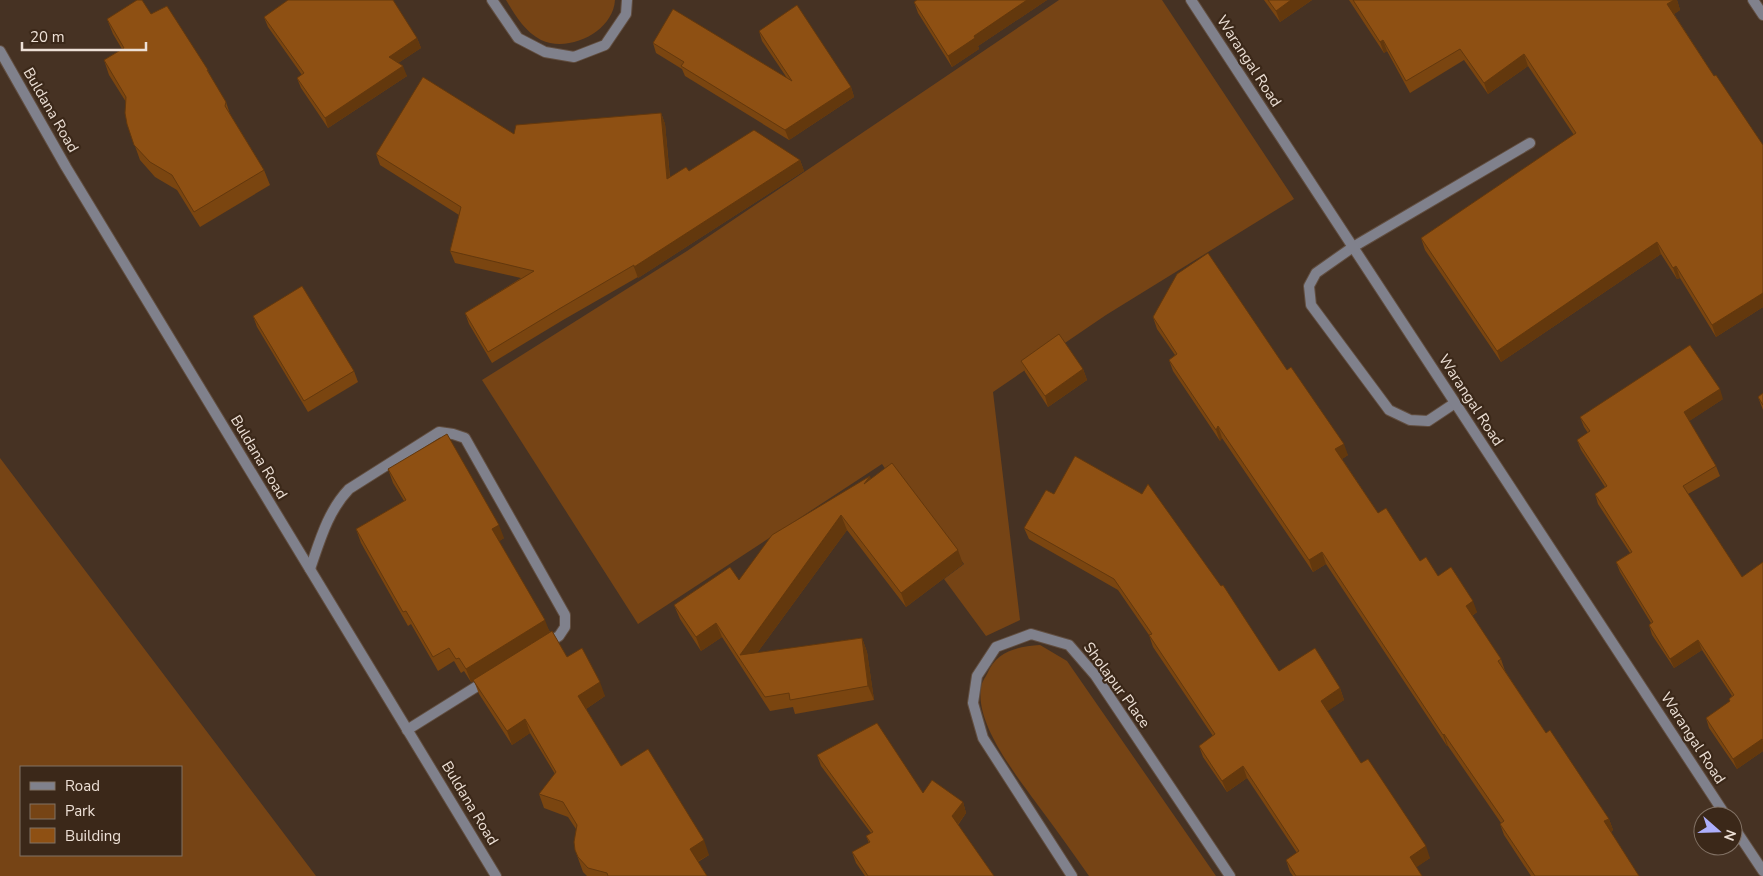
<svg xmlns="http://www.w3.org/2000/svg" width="1763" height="876" font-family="'Nunito Sans',sans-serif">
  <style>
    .green { fill: #764415; fill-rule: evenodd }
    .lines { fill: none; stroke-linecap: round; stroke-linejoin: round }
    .lane-casing { stroke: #614e40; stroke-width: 12 }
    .street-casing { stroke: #614e40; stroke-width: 12 }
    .lane { stroke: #80818c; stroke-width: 10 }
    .street { stroke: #80818c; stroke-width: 10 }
    .wall { fill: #7a4510 }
    .shaded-wall { fill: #63380d }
    .building { fill: #8e5013; stroke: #63380d }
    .labels { text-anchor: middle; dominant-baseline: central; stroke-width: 4.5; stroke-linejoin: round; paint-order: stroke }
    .street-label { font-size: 15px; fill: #ede0d6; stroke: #3b2819 }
  </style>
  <rect width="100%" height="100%" fill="#463223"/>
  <g class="green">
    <path d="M506 0H615C613 32 569 53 541 40 524 31 515 15 506 0Z"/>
    <polygon points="1059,0 1162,0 1294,199 1106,315 993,392 1020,620 986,636 944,579 964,564 898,477 893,480 882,464 638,624 482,380 687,251"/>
    <path d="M0 458 316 876H0ZM181 767V855H21V767Z"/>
    <path d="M1040 645 1067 661 1216 876H1089C1073 853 1057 831 1040 808 1019 779 975 725 981 688 981 683 985 678 987 674 997 650 1017 647 1040 645Z"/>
  </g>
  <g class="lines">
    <defs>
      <g id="lane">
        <polyline points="1455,403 1428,421 1410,420 1389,410 1311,305 1309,286 1316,273 1353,247 1530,143"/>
        <path d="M310 569C320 540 328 511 349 489L439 432 453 434 465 438 565 615V627L559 636 544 645"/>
        <polyline points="407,730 487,680"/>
      </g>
      <g id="street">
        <polyline points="492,0 518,38 545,52 574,57 605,45 626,14 627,0"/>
        <polyline points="1191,0 1726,816"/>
        <polyline points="1753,0 1763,15"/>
        <polyline points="0,51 66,167 496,876"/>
        <polyline points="1733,826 1763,871"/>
        <polyline points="1072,876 983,738 973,703 977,676 996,647 1031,634 1069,645 1095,675 1230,876"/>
      </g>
    </defs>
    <use href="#lane" class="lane-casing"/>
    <use href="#street" class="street-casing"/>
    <use href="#lane" class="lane"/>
    <use href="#street" class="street"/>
  </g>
  <g class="wall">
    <polygon points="917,0 1047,0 978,46 979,49 952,67 918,13 914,2"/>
    <polygon points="1264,0 1312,0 1280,22"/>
    <polygon points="1349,0 1677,0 1680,10 1674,14 1714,76 1763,145 1763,307 1716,337 1680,278 1677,279 1661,254 1501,362 1425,250 1421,238 1574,135 1528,66 1488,94 1464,60 1410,93 1387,51 1384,53"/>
    <polygon points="151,14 208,70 210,77 226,102 230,114 264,170 270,185 200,227 177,190 155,177 140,160 127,124 126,102 109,75 104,60 122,49 113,34 107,19"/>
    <polygon points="264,17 417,38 421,48 398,63 407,76 328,128 301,88 297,78 302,75 268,27"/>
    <polygon points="759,31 851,87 854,97 789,140 685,76 682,69 656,53 653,43 787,78 762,41"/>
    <polygon points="661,113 665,124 670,177 689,171 800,160 804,171 638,278 638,277 563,320 492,363 469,324 465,313 521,278 455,263 450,251 459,215 380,165 376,154"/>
    <polygon points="253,316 354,371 358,382 308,412 257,327"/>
    <polygon points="1153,317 1287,370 1348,455 1342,459 1378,513 1420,561 1438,576 1477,612 1472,616 1501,659 1505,671 1546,733 1609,819 1613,830 1611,832 1639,876 1531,876 1504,835 1500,824 1501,823 1448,746 1447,746 1326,564 1313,572 1222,438 1220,441 1173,371 1169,360 1175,355 1157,329"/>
    <polygon points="1021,361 1083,369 1087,380 1048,407 1025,372"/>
    <polygon points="1763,393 1763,410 1758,397"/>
    <polygon points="1723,399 1689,421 1716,466 1720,476 1688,494 1742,577 1763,562 1763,751 1737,769 1709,728 1706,718 1730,702 1729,699 1732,696 1702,650 1674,668 1652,635 1649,625 1651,623 1620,572 1616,562 1630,553 1598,504 1595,494 1605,487 1581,450 1577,440 1588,433 1584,427 1580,417"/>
    <polygon points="388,469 504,538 499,541 550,632 567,657 605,696 586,709 621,766 709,855 698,862 707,876 587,876 583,872 575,850 576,829 568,817 544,808 539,794 555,774 530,733 512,745 479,694 474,681 471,682 464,671 461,673 454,661 438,671 411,624 408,626 361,543 356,529 404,501 393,483"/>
    <polygon points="871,479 963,564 906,607 847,530 757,653 862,638 867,652 874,700 795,714 793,707 770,711 722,637 701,651 680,619 674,605 739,580"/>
    <polygon points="1024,528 1279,671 1340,688 1344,700 1327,711 1361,763 1430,858 1416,867 1422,876 1293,876 1290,872 1286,860 1297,853 1247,778 1227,792 1203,757 1199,746 1213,736 1153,647 1149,635 1118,590 1029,539"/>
    <polygon points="817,755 923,793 963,802 966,813 958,825 994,876 865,876 856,863 852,852 869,843 866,836 871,833 821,766"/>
  </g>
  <g class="shaded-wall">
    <polygon points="1027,0 1047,0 978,46 979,49 952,67 948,56 974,36"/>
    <polygon points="1291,0 1312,0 1280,22 1276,11"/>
    <polygon points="1674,0 1677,0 1680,10 1671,16 1667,4"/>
    <polygon points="417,38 421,48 392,67 389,57"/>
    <polygon points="1383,40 1387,51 1384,53 1380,42"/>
    <polygon points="1524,54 1528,66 1488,94 1484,83"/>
    <polygon points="403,66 407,76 328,128 325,118"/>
    <polygon points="851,87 854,97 789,140 785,130"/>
    <polygon points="661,113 665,124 671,191 667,179"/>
    <polygon points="800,160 804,171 638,278 634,267"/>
    <polygon points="1657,242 1661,254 1501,362 1497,351"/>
    <polygon points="1676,266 1680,278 1677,279 1673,268"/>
    <polygon points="1763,293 1763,307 1716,337 1712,325"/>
    <polygon points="1083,369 1087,380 1048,407 1045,396"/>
    <polygon points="1720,389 1723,399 1688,422 1684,412"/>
    <polygon points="1218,426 1222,438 1220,441 1216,430"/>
    <polygon points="1344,444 1348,455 1339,461 1335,449"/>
    <polygon points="870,476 875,490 864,484"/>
    <polygon points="841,515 847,530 746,668 740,655"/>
    <polygon points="499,525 504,538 497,543 492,529"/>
    <polygon points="958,550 963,564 906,607 901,593"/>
    <polygon points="1322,552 1326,564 1313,572 1309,560"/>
    <polygon points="1473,601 1477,612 1470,617 1466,606"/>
    <polygon points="545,620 550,633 471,682 466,669"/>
    <polygon points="716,623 722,637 701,651 696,637"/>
    <polygon points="862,638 867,652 874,700 868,686"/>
    <polygon points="1698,640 1702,650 1674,668 1670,659"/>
    <polygon points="600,682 605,696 583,711 578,696"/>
    <polygon points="1340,688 1344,700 1325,713 1321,701"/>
    <polygon points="525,719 530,733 512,745 507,731"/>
    <polygon points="1444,734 1448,746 1447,746 1443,735"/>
    <polygon points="1762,739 1763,741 1763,751 1737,769 1733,759"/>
    <polygon points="1243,766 1247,778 1227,792 1222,781"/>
    <polygon points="963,802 966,813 956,827 952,816"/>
    <polygon points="1609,819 1613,830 1609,833 1604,821"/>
    <polygon points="704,840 709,855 695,863 690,849"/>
    <polygon points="1426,846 1430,858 1414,869 1410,857"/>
  </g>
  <g class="building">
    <polygon points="137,0 142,0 151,14 167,6 208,70 207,70 226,102 225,106 264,170 194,212 172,175 150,162 134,145 127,124 125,113 126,97 104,60 124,48 107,19"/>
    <polygon points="288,0 393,0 417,38 389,57 403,66 325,118 297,78 304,73 264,17"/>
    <polygon points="917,0 1027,0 974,36 975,38 948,56 914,2"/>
    <polygon points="1268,0 1291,0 1276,11"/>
    <polygon points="1353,0 1674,0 1667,4 1714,76 1716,75 1763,145 1763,293 1712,325 1676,266 1673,268 1657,242 1497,351 1421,238 1576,133 1524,54 1484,83 1460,49 1406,81 1383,40 1380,42"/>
    <polygon points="797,5 851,87 785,130 681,66 684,62 653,43 673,9 792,81 759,31"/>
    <polygon points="423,77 514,134 516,125 661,113 667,179 686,167 689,171 754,130 800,160 634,267 634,265 559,309 488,352 465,313 534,271 450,251 461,207 376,154"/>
    <polygon points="1208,253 1287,370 1291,367 1344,444 1335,449 1378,513 1386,508 1420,561 1426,557 1438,576 1451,567 1473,601 1466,606 1501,659 1498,661 1546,733 1550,730 1609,819 1604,821 1639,876 1535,876 1500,824 1504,821 1444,734 1443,735 1322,552 1309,560 1218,426 1216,430 1169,360 1177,354 1153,317 1177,274"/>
    <polygon points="302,286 354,371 304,401 253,316"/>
    <polygon points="1059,334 1083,369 1045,396 1021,361"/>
    <polygon points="1690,345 1720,389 1684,412 1716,466 1683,486 1742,577 1763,562 1763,740 1762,739 1733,759 1706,718 1730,701 1729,699 1734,695 1698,640 1670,659 1649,625 1653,622 1616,562 1632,552 1595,494 1607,486 1577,440 1590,431 1580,417"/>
    <polygon points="1763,393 1763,405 1758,397"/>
    <polygon points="447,434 499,525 492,529 545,620 466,669 459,658 456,659 449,648 433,657 406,611 403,612 356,529 406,500 388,469"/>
    <polygon points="1075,456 1142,494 1148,484 1221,586 1223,585 1279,671 1315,648 1340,688 1321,701 1361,763 1368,759 1426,846 1410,857 1422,876 1296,876 1286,860 1299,851 1243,766 1222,781 1199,746 1215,734 1149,635 1152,634 1114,579 1024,528 1046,490 1054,494"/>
    <polygon points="892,463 958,550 901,593 841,515 740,655 862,638 868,686 790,700 789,693 765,697 716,623 696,637 674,605 730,567 739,580 772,535 870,476 864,484"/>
    <polygon points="552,631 567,657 582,648 600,682 578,696 621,766 648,749 704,840 690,849 707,876 608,876 607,873 588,868 578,857 575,850 574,842 577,825 563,802 539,794 556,772 525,719 507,731 473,680"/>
    <polygon points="877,723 923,793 932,780 963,802 952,816 994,876 868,876 852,852 870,842 866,836 873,832 817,755"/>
  </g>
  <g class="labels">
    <g class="street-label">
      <text transform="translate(1249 61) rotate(57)">Warangal Road</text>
      <text transform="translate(51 110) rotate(60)">Buldana Road</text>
      <text transform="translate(1471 400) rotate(57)">Warangal Road</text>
      <text transform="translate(259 457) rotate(59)">Buldana Road</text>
      <text transform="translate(1117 685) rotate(54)">Sholapur Place</text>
      <text transform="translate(1693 738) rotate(57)">Warangal Road</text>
      <text transform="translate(470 803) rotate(59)">Buldana Road</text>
    </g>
  </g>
  <rect x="20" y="766" width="162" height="90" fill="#3b2819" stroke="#827265"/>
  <rect x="30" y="782" width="25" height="8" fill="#80818c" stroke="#827265"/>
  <text x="65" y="791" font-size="15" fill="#ede0d6">Road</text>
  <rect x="30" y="804" width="25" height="15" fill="#764415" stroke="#827265"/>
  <text x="65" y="816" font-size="15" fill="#ede0d6">Park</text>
  <rect x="30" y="828" width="25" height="15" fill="#8e5013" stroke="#827265"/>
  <text x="65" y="841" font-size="15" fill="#ede0d6">Building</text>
  <g transform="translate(1718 831) rotate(110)"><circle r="24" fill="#3b2819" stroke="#827265"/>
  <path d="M0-4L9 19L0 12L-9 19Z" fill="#adaffb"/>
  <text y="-8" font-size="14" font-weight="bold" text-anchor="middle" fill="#ede0d6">N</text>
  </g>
  <path d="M22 42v8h124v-8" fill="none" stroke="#ede0d6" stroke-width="2.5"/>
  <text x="30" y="42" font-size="15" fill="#ede0d6" stroke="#3b2819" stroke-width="4" paint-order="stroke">20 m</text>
</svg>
